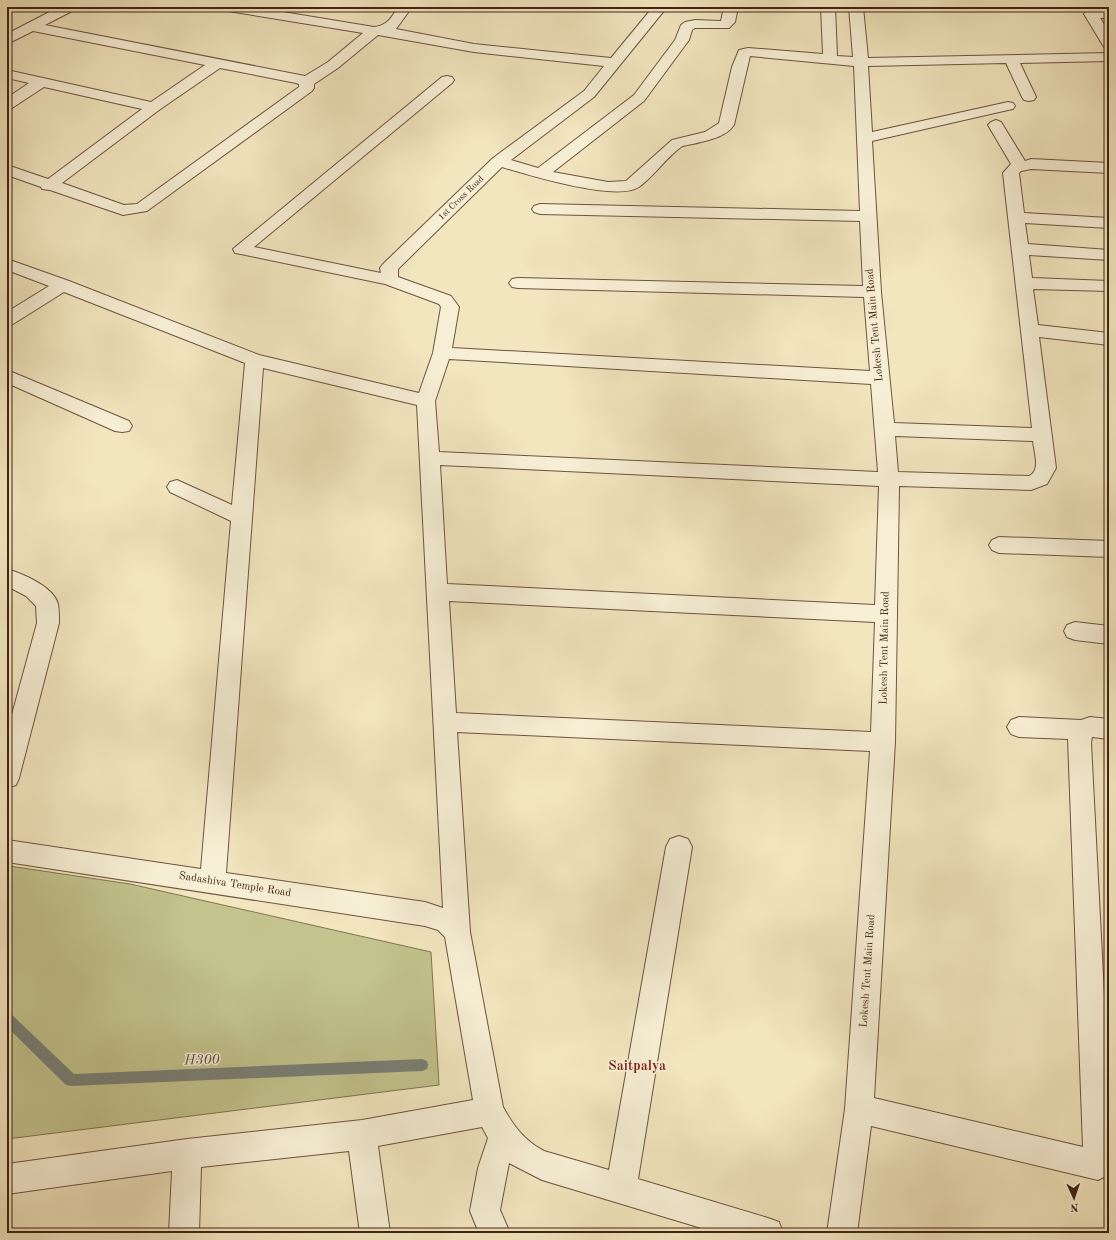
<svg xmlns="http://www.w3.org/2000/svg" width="1116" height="1240" font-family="'Old Standard TT',serif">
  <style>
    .green { fill: #c2c38d; stroke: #827450 }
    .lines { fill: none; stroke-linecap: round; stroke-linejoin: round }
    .stream { fill: #788076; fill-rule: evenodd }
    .minor-casing { stroke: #6d543f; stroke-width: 2 }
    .minor { fill: #f7efd5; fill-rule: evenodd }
    .labels { text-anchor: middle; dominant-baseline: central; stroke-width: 3; stroke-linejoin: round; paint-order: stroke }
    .far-street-label { font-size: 9px; fill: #412414; stroke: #f7efd5 }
    .street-label { font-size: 11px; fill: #412414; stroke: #f7efd5 }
    .near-water-label { font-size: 14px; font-style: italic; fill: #5c5245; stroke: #f7efd5 }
    .near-neighbourhood-label { font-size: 14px; font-weight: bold; fill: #7a1f14; stroke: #f7efd5 }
  </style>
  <rect width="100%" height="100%" fill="#f2e6bf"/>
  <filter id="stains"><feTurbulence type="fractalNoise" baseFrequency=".005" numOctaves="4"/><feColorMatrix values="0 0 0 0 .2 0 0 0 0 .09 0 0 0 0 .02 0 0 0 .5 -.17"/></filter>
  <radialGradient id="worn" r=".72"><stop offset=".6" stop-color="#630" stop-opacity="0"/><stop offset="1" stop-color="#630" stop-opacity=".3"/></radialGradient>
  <polygon class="green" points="9,866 130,884 431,952 439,1085 7,1139 7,878"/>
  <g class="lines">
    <polygon class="stream" points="7,1012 11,1014 74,1074 422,1059 427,1061 428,1065 427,1069 422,1071 71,1086 66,1085 7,1027"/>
    <defs>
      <g id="minor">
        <path d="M59 7H76L74 10 45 25 305 76 328 62 363 33 228 11 223 10 221 7H253L374 27C387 26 392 17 398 7H412L396 29 474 44 611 58 653 7H667L594 97 511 160 538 168 634 95 675 40 681 25 685 22 695 20 721 21 724 7H738L735 22 729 28H695L692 30 689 40 644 101 553 172 608 182 626 181 672 140 705 132 719 123 732 67 739 50 748 48 823 54 821 7H835L837 56 853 57 849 7H863L868 58 1109 53V61L1020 63 1036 97 1034 100 1029 101 1024 100 1022 97 1006 63 868 66 872 132 1008 102 1013 103 1015 106 1013 109 1008 110 872 141 881 292 894 423 1032 428 1003 173 1011 164 988 125 991 122 996 120 1001 122 1025 161 1031 159 1109 163V173L1031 169 1021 171 1019 173 1024 213 1109 218V228L1025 223 1028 244 1109 250V260L1029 255 1032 278 1109 281V291L1033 289 1038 325 1109 333V345L1039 337 1056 468 1047 484 1031 490 899 486 895 742 874 1098 1083 1147 1068 739 1019 737 1011 734 1007 727 1011 720 1019 717 1081 720 1090 717 1109 719V739L1092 737 1091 743 1109 1092 1108 1175 1098 1180 871 1126 857 1233H827L845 1109 870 751 457 732 470 932 503 1107C513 1125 524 1141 544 1151L609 1170 666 847 670 839 679 836 688 839 692 847 638 1179 768 1218 779 1222 783 1233H718L542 1180 509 1163 500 1210 510 1233H479L470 1211 478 1168 488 1138 482 1127 378 1146 390 1233H360L349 1151 201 1167 199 1233H169L172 1171 7 1194V1164L187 1139 362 1120 473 1100 445 937 438 930 425 926 7 862V840L201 869 231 521 170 492 167 487 170 482 177 480 232 505 245 363 64 292 13 324 7 326V312L49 286 7 270V259L69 281 259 355 419 393 433 353 441 307 439 304 385 284 241 254 235 253 233 249 442 77 447 76 452 77 454 80 452 83 254 247 381 273 380 268 383 264 493 158 584 91 604 66 474 52 378 35 338 68 314 84V88L312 91 147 211 123 215 50 190 42 189 41 187 7 175V165L48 179 142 109 44 87 12 108 7 109V98L29 83 7 78V70L151 102 205 65 33 31 7 44V34ZM750 56 854 66 860 211 540 204 534 206 532 209 534 212 540 214 860 221 863 286 518 278 512 279 509 283 512 287 518 288 864 297 870 371 452 348 459 307 451 296 398 277V269L502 167C528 175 616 202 639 187 654 176 666 158 681 147 684 145 689 145 693 144 707 140 725 138 734 125ZM220 68 296 83 299 84V87L137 204 124 205 62 183 159 110ZM449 359 871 384 878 472 439 452 435 401ZM263 368 417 405 443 908 425 902 226 873ZM895 436 1033 441C1034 452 1041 471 1029 476L898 472ZM440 465 879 486 875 605 447 584ZM449 601 875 622 871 732 456 713Z"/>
        <polygon points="1091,10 1109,10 1109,18 1100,18 1109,32 1109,48 1104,47 1084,14 1086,11"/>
        <polygon points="7,370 129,421 132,426 129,431 122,432 115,431 7,383"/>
        <polygon points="999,537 1109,541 1109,557 999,553 992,550 989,545 992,540"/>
        <path d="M7 569C23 574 53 586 58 604 59 610 59 617 59 623L19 778 16 785 7 788V733L37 623 36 606 26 596 7 586Z"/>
        <polygon points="1075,622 1109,626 1109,644 1075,640 1067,637 1064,631 1067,625"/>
      </g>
    </defs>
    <use href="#minor" class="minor-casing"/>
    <use href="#minor" class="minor"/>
  </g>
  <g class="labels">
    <g class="far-street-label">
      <text transform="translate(461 198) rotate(-44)">1st Cross Road</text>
    </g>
    <g class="street-label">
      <text transform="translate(875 325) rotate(-95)">Lokesh Tent Main Road</text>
      <text transform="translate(885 648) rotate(-89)">Lokesh Tent Main Road</text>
      <text transform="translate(235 885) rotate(9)">Sadashiva Temple Road</text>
      <text transform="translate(868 971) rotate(-86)">Lokesh Tent Main Road</text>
    </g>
    <g class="near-water-label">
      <text transform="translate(202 1060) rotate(-2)">H300</text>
    </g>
    <g class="near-neighbourhood-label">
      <text x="637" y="1066">Saitpalya</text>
    </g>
  </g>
  <rect width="1116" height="1240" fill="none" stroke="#f2e6bf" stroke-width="24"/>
  <rect x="8" y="8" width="1100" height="1224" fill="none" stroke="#412414" stroke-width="2"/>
  <rect x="12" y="12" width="1092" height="1216" fill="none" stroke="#412414"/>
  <g transform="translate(1074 1198) rotate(177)" stroke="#f7efd5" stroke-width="3" paint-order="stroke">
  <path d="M0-3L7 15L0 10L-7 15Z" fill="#412414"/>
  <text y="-6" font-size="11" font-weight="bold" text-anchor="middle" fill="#412414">N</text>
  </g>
  <rect width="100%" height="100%" filter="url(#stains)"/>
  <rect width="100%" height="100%" fill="url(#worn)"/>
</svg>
